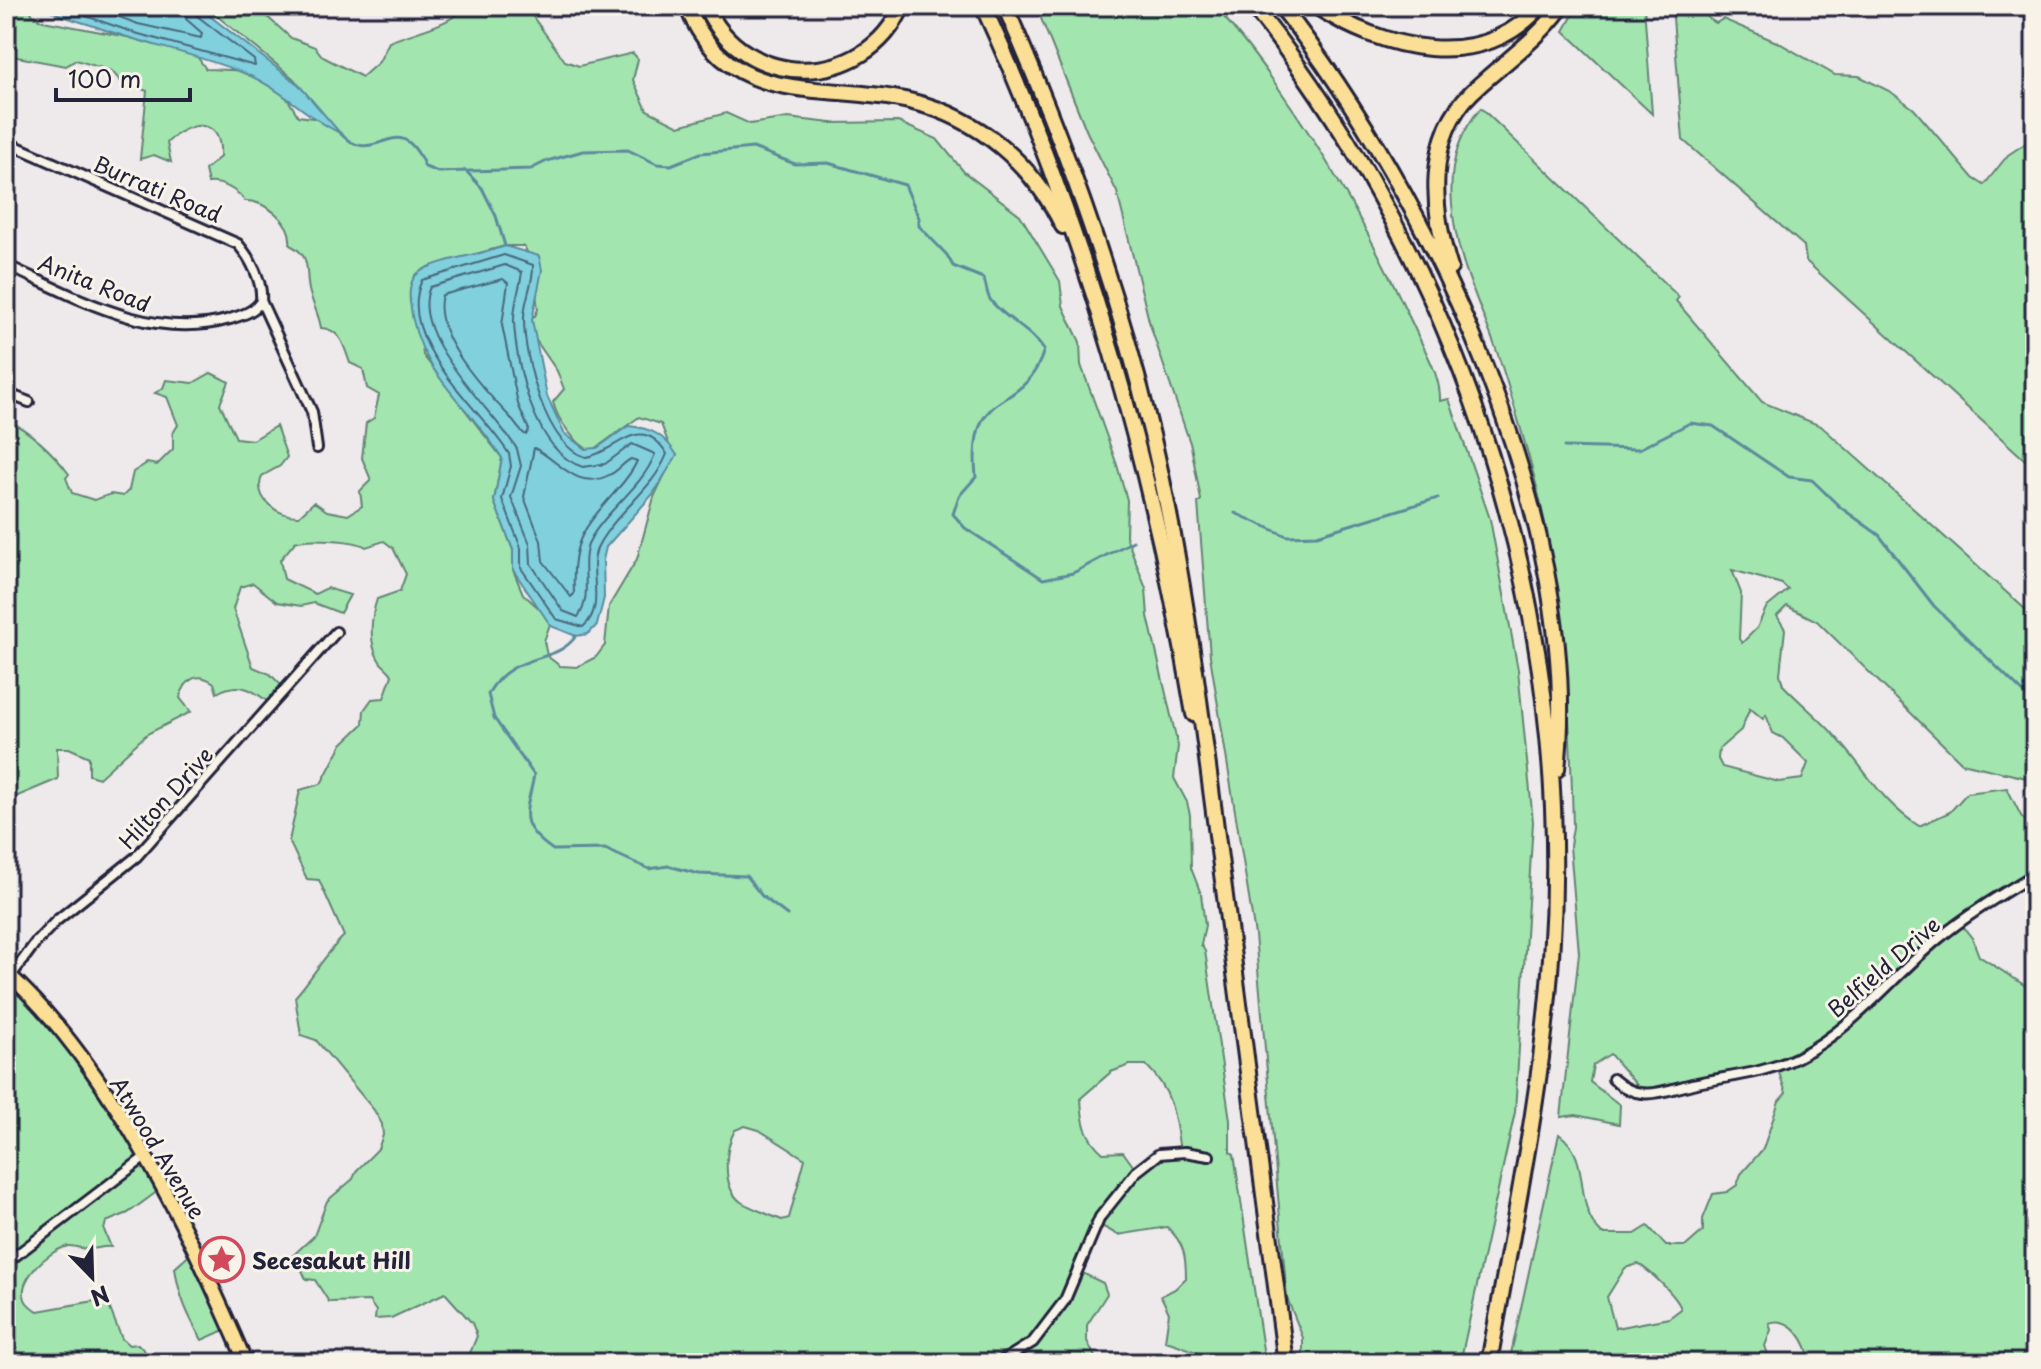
<svg xmlns="http://www.w3.org/2000/svg" width="2041" height="1369" font-family="'Playpen Sans',sans-serif">
  <style>
    .green { fill: #a3e5af; stroke: #628475; stroke-width: 2; fill-rule: evenodd }
    .water { fill: #81d0de; stroke: #5b8a9d; stroke-width: 2 }
    .lines { fill: none; stroke-linecap: round; stroke-linejoin: round }
    .shore { stroke: #48687c; stroke-width: 2 }
    .stream { stroke: #5b8a9d; stroke-width: 3 }
    .minor-casing { stroke: #22223b; stroke-width: 14 }
    .primary-casing { stroke: #22223b; stroke-width: 18 }
    .motorway-casing { stroke: #22223b; stroke-width: 20 }
    .minor { stroke: #f7f3e8; stroke-width: 8 }
    .primary { stroke: #fbdf96; stroke-width: 12 }
    .motorway { stroke: #fbdf96; stroke-width: 14 }
    .labels { text-anchor: middle; dominant-baseline: central; stroke-width: 6; stroke-linejoin: round; paint-order: stroke }
    .street-label { font-size: 22px; fill: #22223b; stroke: #f7f3e8 }
    .poi-label { font-size: 22px; font-weight: bold; fill: #22223b; stroke: #f7f3e8; text-anchor: start }
  </style>
  <rect width="100%" height="100%" fill="#eee9ea"/>
  <filter id="ink" filterUnits="userSpaceOnUse"><feTurbulence type="fractalNoise" baseFrequency=".0125" numOctaves="2"/><feDisplacementMap in="SourceGraphic" scale="16" xChannelSelector="R" yChannelSelector="G"/><feConvolveMatrix kernelMatrix="1 2 1 2 8 2 1 2 1" color-interpolation-filters="sRGB"/></filter>
  <g filter="url(#ink)">
    <g class="green">
      <path d="M9 6H29L33 16 43 21 175 46 196 55 206 69C257 71 271 69 298 116L321 119 294 79 205 6H255L291 38 315 47 323 57 362 77 379 62 389 42C416 31 441 28 465 9L482 12 493 6H525L565 61 579 66 633 53 638 59 633 80 647 110 679 126 726 113 750 124 788 118 831 123 898 122 937 139 964 172 1020 215 1060 281 1063 306 1080 342 1081 365 1117 465 1127 500 1126 536 1146 589 1148 616 1178 746 1174 778 1187 802 1190 815 1191 868 1201 894 1205 925 1201 945 1205 951 1230 1120V1152L1234 1154 1265 1363H1210L1209 1356C1193 1352 1182 1345 1165 1341L1169 1313 1161 1296 1175 1289 1186 1278C1186 1255 1184 1243 1167 1227L1118 1235 1098 1224 1080 1272 1103 1283 1107 1294 1087 1325V1341L1098 1363H466L477 1336 472 1323 445 1293 391 1318 375 1319 376 1311 369 1301 329 1302 315 1280 306 1279 300 1266 287 1261 314 1236 327 1201 353 1179 357 1170 378 1149 383 1135 382 1124 374 1110 316 1040 301 1035 295 997C313 977 325 954 344 936L319 880 307 879 289 841 300 790 321 784 342 744 363 724 364 710 372 699 384 698 392 675C388 668 382 666 379 660 368 642 371 617 377 599L400 591 406 574 393 548 384 541 366 547C357 540 306 537 295 542L280 560 284 579 315 594 327 588 350 595 340 613 314 603 301 606 277 602 253 583 240 587 233 609 253 667 270 674 285 689 272 705C254 690 239 680 217 693L214 683C197 671 185 679 180 698L191 712 147 734 99 778 89 775V757L69 748H57L58 779 6 801 9 771 6 769V419C31 432 52 451 69 474L66 478 72 493 94 500 111 494 123 496 129 490 133 472 147 463 157 465 173 449V433L178 425 167 397 155 393 163 388 166 380 193 383 211 373 229 382 220 404 236 438 253 440 276 426 287 457 280 466 262 476C253 499 278 517 299 516L314 502 327 511 348 515 362 506 360 491 371 480 362 458 366 423 374 418 379 395 367 388 363 369 350 363C344 347 341 329 321 328 319 314 312 303 309 290 305 270 312 256 290 245 293 222 265 200 245 201 237 190 221 181 208 183L205 170 220 157C223 116 189 120 167 143L171 162 154 155 140 159 147 91 121 82 112 71 76 60 66 66 6 55ZM505 246H524L532 262 538 309 535 316 524 323 557 371 564 389 553 402C557 419 575 445 592 451L639 417 661 424 671 450 666 472 654 497 637 559 609 606 605 645 596 657 577 667 560 666 547 656 544 641 550 624 542 611 523 594 513 570V550L494 501 502 458 423 355 415 275 428 267ZM1130 1065H1146C1173 1091 1175 1116 1180 1152L1158 1155 1136 1170 1123 1152 1103 1153C1085 1137 1082 1122 1081 1098L1111 1072ZM745 1126 759 1130 805 1159 789 1218 782 1220C774 1217 745 1205 741 1202 721 1187 725 1148 735 1130Z"/>
      <path d="M1036 6H1215C1296 101 1362 214 1414 327 1424 350 1441 375 1440 401L1449 399 1490 519 1518 670 1533 822 1515 1112 1460 1363H1303V1338L1287 1298 1255 935 1210 656 1198 503 1201 500 1191 446 1150 325 1117 192 1087 132Z"/>
      <polygon points="1578,6 1644,6 1652,114 1564,31"/>
      <polygon points="1672,6 1705,6 1708,18 1716,23 1723,19 1779,43 1835,75 1859,76 1891,92 1914,109 1973,178 1984,185 2008,155 2035,137 2035,469 1806,261 1804,246 1683,140"/>
      <path d="M1481 108 1679 297 1676 301 1762 402 1821 426 2035 618V780L1962 763 1817 621 1787 606 1777 616 1785 629 1780 674 1783 685C1800 703 1821 719 1837 738 1865 769 1882 803 1919 826L1950 812 1967 793 2007 788 2021 816 2035 831V875L1961 924 1972 938 1979 956 2035 992V1363H1810C1808 1343 1792 1315 1769 1323L1771 1330 1765 1346 1771 1363H1509L1559 1134C1594 1160 1571 1205 1602 1234H1635L1648 1226 1666 1246H1686L1703 1231V1219L1713 1194 1727 1192 1737 1185 1741 1174 1763 1149 1779 1101 1786 1093 1777 1067 1653 1094 1641 1090 1610 1054 1593 1065 1590 1082 1620 1105 1619 1124 1576 1115 1561 1117 1579 953 1570 846 1573 827C1570 698 1564 579 1528 454 1518 419 1508 383 1496 349 1479 302 1455 255 1452 204 1449 168 1457 135 1481 108ZM1732 570 1782 584 1788 590 1766 608 1757 628 1742 643 1739 639 1741 593ZM1750 708 1763 719 1766 715 1773 733 1783 738 1808 763 1802 779 1779 782 1722 767 1718 759 1719 749 1741 730ZM1638 1264C1649 1270 1678 1297 1681 1309L1669 1318 1615 1328 1607 1297 1625 1268Z"/>
      <path d="M6 972 88 1071 162 1188 128 1213 106 1222 104 1230 111 1247C101 1246 95 1250 86 1249 80 1249 75 1245 68 1246 47 1250 0 1294 38 1311L106 1299 122 1339 129 1345 138 1344 149 1356 141 1363H6Z"/>
      <path d="M195 1250 229 1328 202 1340C188 1316 179 1297 175 1268Z"/>
    </g>
    <g class="water">
      <path d="M43 6H197L299 85 340 133C304 116 281 87 241 72 193 53 142 44 94 26 76 20 59 17 43 6Z"/>
      <path d="M505 246 539 256 542 270 532 320 547 396 564 433 585 449 597 448 628 426C652 428 664 435 677 455L653 494 606 547 603 560 604 598 597 625 588 634 576 636 551 626 513 570V550L494 501 502 458C467 402 417 373 410 302 409 292 410 280 417 274 435 259 482 255 505 246Z"/>
    </g>
    <g class="lines">
      <g class="shore">
        <polyline points="57,6 135,33 255,66 254,60 196,15 193,6"/>
        <polyline points="90,6 138,24 201,38 202,33 186,19 183,6"/>
        <path d="M504 255 533 265C534 283 523 302 524 320 524 358 546 447 586 457 615 454 640 410 667 454 653 490 617 511 599 544 585 569 608 606 583 627L556 619 521 568V548L502 499 511 466 509 454C482 409 394 341 422 280Z"/>
        <path d="M505 265 522 272C520 288 513 306 514 322 516 366 535 453 583 467L605 464 632 444 655 454C642 488 608 508 591 538 577 563 595 594 578 617L563 611 531 564 530 544 511 497 521 466 517 449C494 411 408 336 430 287Z"/>
        <path d="M503 279 508 283 502 325 518 404 529 430 526 435C519 431 515 423 510 417 484 390 431 334 442 295Z"/>
        <path d="M534 448C559 460 577 493 611 474 619 470 623 463 631 459L637 461C632 473 623 483 615 492 581 531 572 541 574 594L571 597 543 561 541 541 524 497Z"/>
      </g>
      <g class="stream">
        <path d="M340 133C376 172 398 103 425 167L438 172 531 169 547 161 583 151 628 150 657 164 671 165 701 153 753 148 795 164 828 163 905 185 919 218V226L947 255 953 266 983 278C988 286 985 294 992 302 1007 320 1032 331 1044 350 1023 419 967 380 976 477L959 496 953 514 965 528 1043 579 1073 573 1133 541"/>
        <polyline points="465,170 482,188 496,216 505,246"/>
        <polyline points="1564,447 1639,449 1690,423 1713,426 1789,477 1812,480 1840,507 1879,535 1934,606 2035,704"/>
        <polyline points="1235,513 1287,536 1317,535 1438,498"/>
        <path d="M576 636C555 666 512 650 488 694L494 718 534 775C528 811 514 823 553 850L605 849 649 869 668 866 699 874 746 876 762 896 787 915"/>
      </g>
      <defs>
        <g id="minor">
          <polyline points="6,48 10,6"/>
          <path d="M6 142 238 244C250 258 263 281 261 301L312 412 317 448"/>
          <path d="M6 265C76 297 151 342 230 319 242 315 254 312 261 301"/>
          <polyline points="6,393 29,402"/>
          <polyline points="11,976 36,942 56,921 136,857 336,632"/>
          <path d="M1613 1079C1640 1103 1660 1092 1692 1084 1728 1076 1765 1074 1798 1057 1854 1028 1891 978 1938 939 1968 914 2002 894 2035 874"/>
          <polyline points="6,1263 145,1157"/>
          <polyline points="999,1363 1033,1342 1065,1300 1100,1217 1136,1172 1159,1154 1185,1152 1209,1156"/>
        </g>
        <path id="primary" d="M6 972C111 1066 191 1235 246 1363"/>
        <g id="motorway">
          <path d="M687 6C729 112 826 80 913 102 980 118 1033 165 1063 226"/>
          <path d="M706 6C743 91 866 91 902 6"/>
          <path d="M983 6C1085 228 1154 474 1194 714"/>
          <path d="M1005 6C1066 145 1117 288 1152 435 1184 570 1200 706 1218 843 1241 1016 1263 1190 1286 1363"/>
          <path d="M1253 6C1465 273 1575 618 1551 958 1542 1094 1512 1229 1489 1363"/>
          <path d="M1281 6C1430 196 1584 522 1557 769"/>
          <path d="M1316 6C1382 49 1480 75 1540 6"/>
          <path d="M1450 268C1432 211 1425 137 1472 92 1502 63 1538 40 1562 6"/>
        </g>
      </defs>
      <use href="#minor" class="minor-casing"/>
      <use href="#primary" class="primary-casing"/>
      <use href="#motorway" class="motorway-casing"/>
      <use href="#minor" class="minor"/>
      <use href="#primary" class="primary"/>
      <use href="#motorway" class="motorway"/>
    </g>
  </g>
  <defs>
    <symbol id="sight-ring" viewBox="-11 -11 22 22"><circle r="9.5" fill="#f7f3e8" stroke="#d1495b" stroke-width="1.5"/><path d="M0-6L1.8-2.2L6-1.7L2.9 1.2L3.7 5.4L0 3.3L-3.7 5.4L-2.9 1.2L-6-1.7L-1.8-2.2Z" fill="#d1495b"/></symbol>
  </defs>
  <g fill-rule="evenodd">
    <use href="#sight-ring" x="196" y="1234" width="51" height="51"/>
  </g>
  <g class="labels">
    <g class="street-label">
      <text transform="translate(158 188) rotate(23)">Burrati Road</text>
      <text transform="translate(95 282) rotate(22)">Anita Road</text>
      <text transform="translate(165 797) rotate(-48)">Hilton Drive</text>
      <text transform="translate(1883 966) rotate(-41)">Belfield Drive</text>
      <text transform="translate(159 1147) rotate(59)">Atwood Avenue</text>
    </g>
    <g class="poi-label">
      <text x="252" y="1259">Secesakut Hill</text>
    </g>
  </g>
  <rect width="2041" height="1369" fill="none" stroke="#f7f3e8" stroke-width="32"/>
  <rect x="16" y="16" width="2009" height="1337" fill="none" stroke="#22223b" stroke-width="3" filter="url(#ink)"/>
  <g transform="translate(92 1277) rotate(157)" stroke="#f7f3e8" stroke-width="6" paint-order="stroke">
  <path d="M0-6L14 30L0 20L-14 30Z" fill="#22223b"/>
  <text y="-12" font-size="22" font-weight="bold" text-anchor="middle" fill="#22223b">N</text>
  </g>
  <path d="M56 88v12h134v-12" fill="none" stroke="#22223b" stroke-width="4"/>
  <text x="68" y="88" font-size="24" fill="#22223b" stroke="#f7f3e8" stroke-width="6" paint-order="stroke">100 m</text>
</svg>
